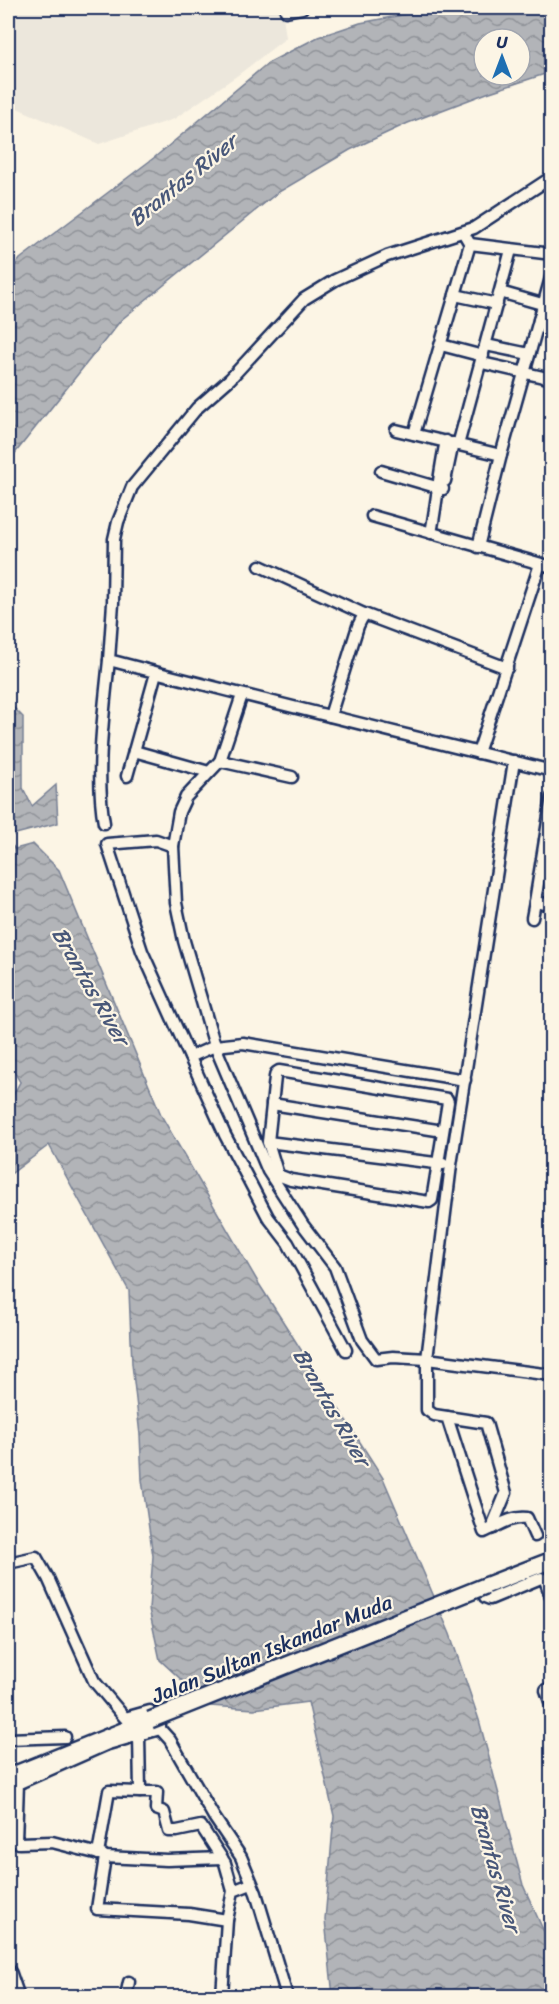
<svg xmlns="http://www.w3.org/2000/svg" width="559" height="2004" font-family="Sriracha,sans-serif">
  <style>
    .built { fill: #ece7dc }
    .water { fill: url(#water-waves); stroke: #767f94; stroke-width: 1.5; fill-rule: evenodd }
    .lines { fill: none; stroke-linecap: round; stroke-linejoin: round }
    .minor-casing { stroke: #1b2f5e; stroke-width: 15 }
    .highway-casing { stroke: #1b2f5e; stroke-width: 20 }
    .minor { stroke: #fcf5e5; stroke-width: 10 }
    .highway { stroke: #fcf5e5; stroke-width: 15 }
    .highway-bridge-casing { stroke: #1b2f5e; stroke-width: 20; stroke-linecap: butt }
    .highway-bridge { stroke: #fcf5e5; stroke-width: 15 }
    .labels { text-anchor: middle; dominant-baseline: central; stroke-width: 4.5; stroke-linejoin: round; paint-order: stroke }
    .street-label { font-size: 21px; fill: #1b2f5e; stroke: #fcf5e5 }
    .water-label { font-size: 22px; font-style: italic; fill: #485779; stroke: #fcf5e5 }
  </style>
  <defs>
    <pattern id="water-waves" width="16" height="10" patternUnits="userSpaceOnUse" patternTransform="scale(1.5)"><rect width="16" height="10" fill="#b2b4b8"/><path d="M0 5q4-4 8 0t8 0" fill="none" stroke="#909399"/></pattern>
  </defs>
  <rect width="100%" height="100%" fill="#fcf5e5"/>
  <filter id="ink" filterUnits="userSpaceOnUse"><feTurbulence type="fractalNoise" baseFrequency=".0167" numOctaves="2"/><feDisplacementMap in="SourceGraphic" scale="12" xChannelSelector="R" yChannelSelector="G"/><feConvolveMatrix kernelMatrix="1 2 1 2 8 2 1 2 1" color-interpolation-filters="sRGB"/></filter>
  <g filter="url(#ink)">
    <polygon class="built" points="8,8 282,8 286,38 238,75 174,119 99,144 8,104"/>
    <g class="water">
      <path d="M439 8H551V72L487 93 408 123 350 150 277 193 121 320 8 462V275L20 259 155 157 268 63 318 37 360 23ZM484 39H520V75H484Z"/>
      <polygon points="8,694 10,704 23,717 23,788 32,806 56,785 58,823 8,836"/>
      <polygon points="8,841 15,849 33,844 59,870 162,1117 259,1284 383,1478 450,1634 479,1720 523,1885 545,1934 551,1955 551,1996 333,1996 325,1920 334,1816 308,1702 254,1709 210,1706 160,1660 149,1609 153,1556 142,1480 140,1435 132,1364 129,1291 49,1145 8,1176 8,1105 20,1082 8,1061"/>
    </g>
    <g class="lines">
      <defs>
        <g id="minor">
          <polyline points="286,11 302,8"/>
          <path d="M552 177 474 228 387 256 335 280 304 299 230 379 197 408 132 487 118 522 114 539 113 603 109 660C256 699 404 734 552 771"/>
          <polyline points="470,244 552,254"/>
          <polyline points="500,292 542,304"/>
          <polyline points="455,295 497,304"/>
          <polyline points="539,320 552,324"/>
          <polyline points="441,345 483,356"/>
          <polyline points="486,345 529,354"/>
          <polyline points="482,363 552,379"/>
          <polyline points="396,430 501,455"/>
          <polyline points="414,434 470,244 463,232"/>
          <polyline points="458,445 511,250"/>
          <polyline points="381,471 443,489"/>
          <polyline points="445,481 453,443"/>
          <polyline points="372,516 552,567"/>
          <path d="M431 533C437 502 439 472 446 441"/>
          <polyline points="478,547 501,455 552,274"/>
          <polyline points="260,566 364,614 358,626 330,716"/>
          <polyline points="364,614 507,668"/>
          <polyline points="242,695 220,761 186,797 179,812 173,846 176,903 184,941 215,1046 268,1171 303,1225 335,1267 362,1340 376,1359 393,1357 427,1359 552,1375"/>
          <polyline points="134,751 209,772"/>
          <polyline points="478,753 540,564"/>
          <polyline points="220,761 292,777"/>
          <path d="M514 761 451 1165 427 1359V1410L434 1415 447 1417 484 1532C498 1526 511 1516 527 1518L535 1536"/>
          <polyline points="127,776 156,673"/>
          <path d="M104 823C95 775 104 710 109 660"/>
          <polyline points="545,840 552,797"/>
          <polyline points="552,841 545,840 535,902 552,905"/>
          <polyline points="173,846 156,840 107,844 142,951 225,1135 268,1217 288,1243 346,1350"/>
          <polyline points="532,918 535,902"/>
          <polyline points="190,1057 215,1046 243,1043 465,1080"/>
          <polygon points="279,1071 447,1099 448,1102 432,1200 429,1202 291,1180 278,1175 268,1142 275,1077 276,1073"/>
          <polyline points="272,1104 443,1131"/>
          <polyline points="268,1142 443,1164"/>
          <polyline points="447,1417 486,1423 506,1493 494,1522 494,1528"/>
          <polyline points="8,1563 36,1557 48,1578 94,1681 125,1718 150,1711 155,1714 160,1720 160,1729 170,1740 214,1817 241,1857 256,1893 287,1996"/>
          <polyline points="485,1597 490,1599 541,1578 545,1580 552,1599"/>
          <polyline points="552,1689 546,1690 552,1707"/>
          <polyline points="8,1739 65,1737"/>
          <polyline points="18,1783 16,1841 19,1843 52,1842 103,1855"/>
          <polyline points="8,1788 108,1744 160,1729"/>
          <polyline points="140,1792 157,1792 156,1809 164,1812 169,1831 177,1831 201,1826 225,1863 233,1891"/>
          <polyline points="98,1854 109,1791 140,1792 139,1734"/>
          <polyline points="222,1858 167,1860 105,1857 97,1909 189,1914 227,1920"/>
          <polyline points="126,1996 129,1982"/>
          <polyline points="222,1996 227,1920 233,1891 251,1884"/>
        </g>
        <g id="highway">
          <polyline points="485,1586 552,1560"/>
          <polyline points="8,1777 150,1720"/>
          <polyline points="8,1973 16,1996"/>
        </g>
      </defs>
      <use href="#minor" class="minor-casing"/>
      <use href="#highway" class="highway-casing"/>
      <use href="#minor" class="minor"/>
      <use href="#highway" class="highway"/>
      <defs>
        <polyline id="highway-bridge" points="150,1720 485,1586"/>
      </defs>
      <use href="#highway-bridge" class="highway-bridge-casing"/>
      <use href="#highway-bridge" class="highway-bridge"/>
    </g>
  </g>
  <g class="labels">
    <g class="street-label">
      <text transform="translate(272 1649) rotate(-22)">Jalan Sultan Iskandar Muda</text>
    </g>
    <g class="water-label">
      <text transform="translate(183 180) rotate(-39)">Brantas River</text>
      <text transform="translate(91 986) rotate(60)">Brantas River</text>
      <text transform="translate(332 1407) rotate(60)">Brantas River</text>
      <text transform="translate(496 1868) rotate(74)">Brantas River</text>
    </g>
  </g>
  <rect width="559" height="2004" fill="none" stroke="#fcf5e5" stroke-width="30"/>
  <rect x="15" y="15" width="529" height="1974" fill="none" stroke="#1b2f5e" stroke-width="2" filter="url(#ink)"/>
  <g transform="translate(502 57)"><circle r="28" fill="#fcf5e5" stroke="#a2a6af" stroke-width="1.5"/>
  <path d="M0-4.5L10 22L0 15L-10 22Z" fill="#1f6fb2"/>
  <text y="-9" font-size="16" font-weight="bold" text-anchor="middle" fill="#1b2f5e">U</text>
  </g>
</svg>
